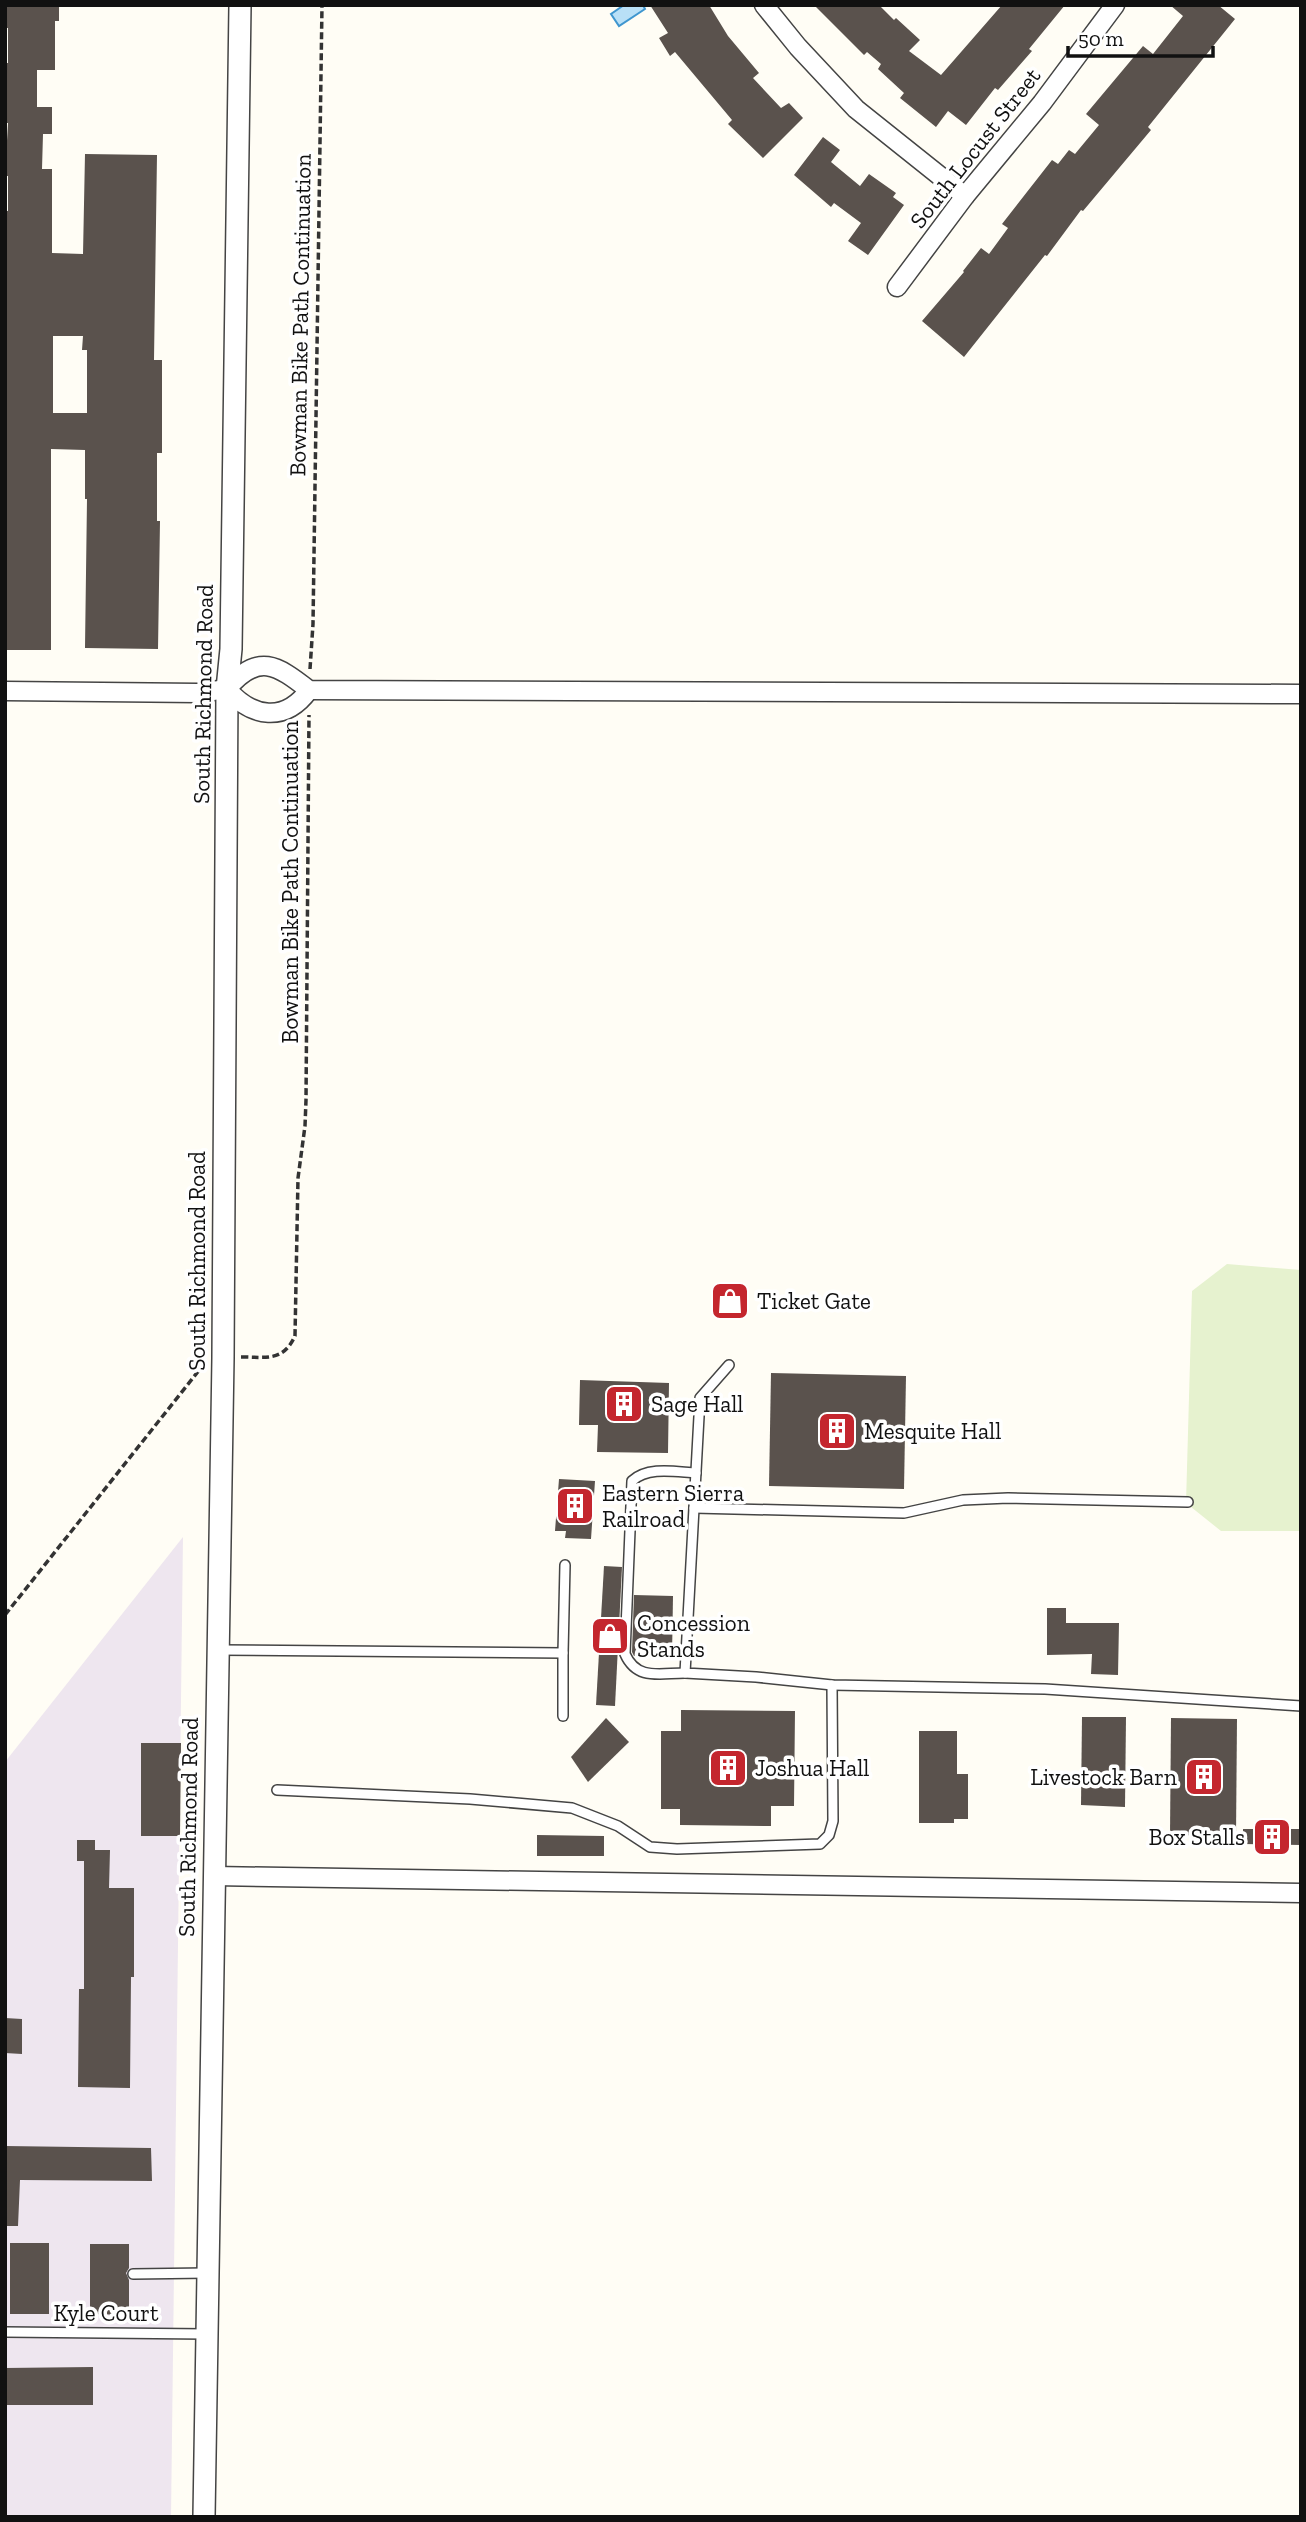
<svg xmlns="http://www.w3.org/2000/svg" width="1306" height="2522" font-family="'Zilla Slab',serif">
  <style>
    .industrial { fill: #eee6ef }
    .pitch { fill: #e6f2cf }
    .water { fill: #b9e0f7; stroke: #3f96cf; stroke-width: 2 }
    .building { fill: #5a524d; fill-rule: evenodd }
    .lines { fill: none; stroke-linecap: round; stroke-linejoin: round }
    .service-casing { stroke: #444; stroke-width: 12 }
    .minor-casing { stroke: #444; stroke-width: 21 }
    .tertiary-casing { stroke: #444; stroke-width: 24 }
    .path { stroke: #333; stroke-width: 3.5; stroke-dasharray: 7 3.5; stroke-linecap: butt }
    .service { stroke: #fff; stroke-width: 9 }
    .minor { stroke: #fff; stroke-width: 18 }
    .tertiary { stroke: #fff; stroke-width: 21 }
    .labels { text-anchor: middle; dominant-baseline: central; stroke-width: 7; stroke-linejoin: round; paint-order: stroke }
    .street-label { font-size: 23px; fill: #111; stroke: #fff }
    .poi-label { font-size: 23px; fill: #111; stroke: #fff; text-anchor: start }
  </style>
  <rect width="100%" height="100%" fill="#fffdf5"/>
  <polygon class="industrial" points="183,1537 171,2517 5,2517 5,1762"/>
  <polygon class="pitch" points="1227,1264 1301,1270 1301,1531 1221,1531 1186,1503 1192,1291"/>
  <polygon class="water" points="624,5 643,5 645,9 619,26 611,14"/>
  <g class="building">
    <path d="M5 5H59V21H55V70H37V107H52V134H43L42 169H52V253L83 254 85 154 157 155 154 360H162V453H157V521H160L158 649 85 648 87 499H85V450L51 449V650H5V211H8V176H5L8 123H5V63H8V28H5ZM53 336H83L82 350H87V413H53Z"/>
    <polygon points="650,5 709,5 728,36 759,73 753,78 781,108 789,103 803,118 763,158 728,124 732,120 675,52 670,56 659,38 668,33"/>
    <polygon points="814,5 879,5 894,20 896,18 920,40 909,51 941,75 1002,5 1065,5 1029,49 1032,51 998,90 995,88 966,125 948,111 936,127 900,98 904,93 878,69 881,64 867,52 864,55"/>
    <polygon points="1170,5 1218,5 1235,19 1148,127 1151,130 1083,211 1081,210 1047,256 1045,255 964,357 922,321 964,272 963,271 981,248 989,254 1008,228 1002,224 1052,160 1058,164 1069,150 1075,154 1099,125 1086,114 1143,46 1153,54 1183,16"/>
    <polygon points="823,137 840,150 831,162 860,186 869,174 896,193 893,197 904,205 868,255 848,241 861,223 834,203 831,207 794,175"/>
    <polygon points="713,1286 747,1286 747,1314 712,1313"/>
    <polygon points="771,1373 906,1376 904,1489 769,1486"/>
    <polygon points="580,1380 669,1383 668,1453 597,1452 598,1425 579,1425"/>
    <polygon points="559,1479 595,1481 591,1539 565,1538 566,1531 555,1531"/>
    <polygon points="604,1566 622,1567 615,1706 596,1705"/>
    <polygon points="634,1595 673,1596 672,1657 634,1656 632,1652"/>
    <polygon points="1047,1608 1066,1608 1066,1623 1119,1623 1118,1675 1091,1674 1092,1654 1047,1655"/>
    <polygon points="681,1710 795,1711 794,1806 771,1806 771,1826 680,1825 680,1809 661,1809 661,1731 681,1731"/>
    <polygon points="1082,1717 1126,1717 1125,1807 1081,1805"/>
    <polygon points="606,1718 629,1742 588,1782 571,1757"/>
    <polygon points="1171,1718 1237,1719 1236,1836 1170,1835"/>
    <polygon points="919,1731 957,1731 957,1774 968,1774 968,1819 954,1819 954,1823 919,1823"/>
    <polygon points="141,1743 181,1743 180,1836 141,1836"/>
    <polygon points="1243,1829 1301,1829 1301,1845 1243,1844"/>
    <polygon points="537,1835 604,1836 604,1856 537,1856"/>
    <polygon points="77,1840 95,1840 95,1850 110,1850 109,1888 134,1888 134,1977 131,1977 130,2088 78,2087 79,1989 84,1989 84,1861 77,1861"/>
    <polygon points="5,2018 22,2019 22,2054 5,2053"/>
    <polygon points="5,2146 151,2148 152,2181 20,2180 18,2226 5,2226"/>
    <rect x="10" y="2243" width="39" height="71"/>
    <polygon points="90,2244 129,2244 129,2268 126,2273 129,2280 129,2315 90,2314"/>
    <polygon points="93,2367 93,2405 5,2405 5,2368"/>
  </g>
  <g class="lines">
    <defs>
      <g id="service">
        <polyline points="729,1365 700,1398 685,1673 756,1677 832,1685 1045,1689 1301,1706"/>
        <polyline points="694,1508 904,1513 963,1500 1008,1498 1188,1502"/>
        <polyline points="220,1650 563,1653 565,1565"/>
        <path d="M685 1673C660 1673 637 1681 625 1654L632 1481C648 1466 676 1472 696 1473"/>
        <polyline points="563,1716 563,1653"/>
        <polyline points="277,1790 470,1799 572,1808 618,1826 650,1847 677,1849 820,1844 829,1835 833,1821 832,1685"/>
        <polyline points="133,2274 207,2273"/>
        <polyline points="5,2332 206,2334"/>
      </g>
      <g id="minor">
        <polyline points="764,5 798,47 856,109 965,196"/>
        <polyline points="897,287 965,196 1042,103 1115,5"/>
        <path d="M227 689C258 652 277 665 309 690L1301 694"/>
        <path d="M227 689C252 718 285 723 309 690"/>
        <polyline points="5,691 198,693 227,689"/>
        <polyline points="214,1876 1301,1893"/>
      </g>
      <polyline id="tertiary" points="204,2517 223,1358 227,689 231,649 240,5"/>
    </defs>
    <use href="#service" class="service-casing"/>
    <use href="#minor" class="minor-casing"/>
    <use href="#tertiary" class="tertiary-casing"/>
    <g class="path">
      <polyline points="310,669 313,624 322,5"/>
      <path d="M241 1357C266 1357 283 1362 295 1336L298 1178 305 1126 306 1100 309 715"/>
      <polyline points="5,1615 204,1364"/>
    </g>
    <use href="#service" class="service"/>
    <use href="#minor" class="minor"/>
    <use href="#tertiary" class="tertiary"/>
  </g>
  <defs>
    <symbol id="shop-square" viewBox="-11 -11 22 22"><rect x="-9" y="-9" width="18" height="18" rx="4" fill="#c4262e" stroke="#fff"/><path d="M-5-2.5h2.3a2.7 3.5 0 0 1 5.4 0H5L5.5 6h-11ZM-1.5-2.5h3a1.5 2.3 0 0 0-3 0Z" fill="#fff"/></symbol>
    <symbol id="building-square" viewBox="-11 -11 22 22"><rect x="-9" y="-9" width="18" height="18" rx="4" fill="#c4262e" stroke="#fff"/><path d="M-4-6H4V6H1V3H-1V6H-4ZM-2.5-4.3h1.7v1.8h-1.7ZM.8-4.3h1.7v1.8H.8ZM-2.5-1h1.7V.8h-1.7ZM.8-1h1.7V.8H.8Z" fill="#fff"/></symbol>
  </defs>
  <g fill-rule="evenodd">
    <use href="#shop-square" x="708" y="1279" width="44" height="44"/>
    <use href="#building-square" x="602" y="1382" width="44" height="44"/>
    <use href="#building-square" x="815" y="1409" width="44" height="44"/>
    <use href="#building-square" x="553" y="1484" width="44" height="44"/>
    <use href="#shop-square" x="588" y="1614" width="44" height="44"/>
    <use href="#building-square" x="706" y="1746" width="44" height="44"/>
    <use href="#building-square" x="1182" y="1755" width="44" height="44"/>
    <use href="#building-square" x="1250" y="1815" width="44" height="44"/>
  </g>
  <g class="labels">
    <g class="street-label">
      <text transform="translate(975 148) rotate(-52)">South Locust Street</text>
      <text transform="translate(300 315) rotate(-89)">Bowman Bike Path Continuation</text>
      <text transform="translate(203 694) rotate(-89)">South Richmond Road</text>
      <text transform="translate(290 882) rotate(-90)">Bowman Bike Path Continuation</text>
      <text transform="translate(197 1261) rotate(-90)">South Richmond Road</text>
      <text transform="translate(188 1827) rotate(-89)">South Richmond Road</text>
      <text x="106" y="2313">Kyle Court</text>
    </g>
    <g class="poi-label">
      <text x="757" y="1301">Ticket Gate</text>
      <text x="651" y="1404">Sage Hall</text>
      <text x="864" y="1431">Mesquite Hall</text>
      <text x="602" y="1493">Eastern Sierra<tspan x="602" dy="26">Railroad</tspan></text>
      <text x="637" y="1623">Concession<tspan x="637" dy="26">Stands</tspan></text>
      <text x="755" y="1768">Joshua Hall</text>
      <text x="1177" y="1777" text-anchor="end">Livestock Barn</text>
      <text x="1245" y="1837" text-anchor="end">Box Stalls</text>
    </g>
  </g>
  <rect width="1306" height="2522" fill="none" stroke="#111111" stroke-width="14"/>
  <path d="M1068 46v10h145v-10" fill="none" stroke="#111111" stroke-width="3.5"/>
  <text x="1078" y="46" font-size="21" fill="#111111" stroke="#ffffff" stroke-width="5" paint-order="stroke">50 m</text>
</svg>
